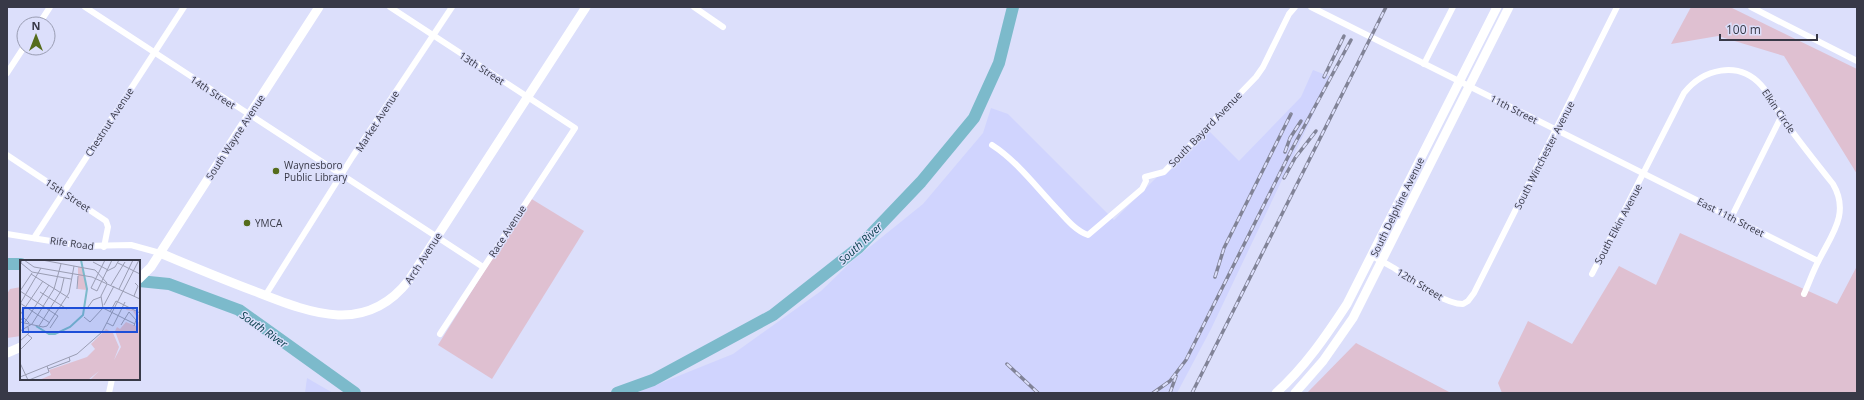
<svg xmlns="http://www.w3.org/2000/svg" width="1864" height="400" font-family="'Open Sans',sans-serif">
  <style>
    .built { fill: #d0d4fe }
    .green { fill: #dfc0d1 }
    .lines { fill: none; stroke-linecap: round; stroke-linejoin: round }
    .river { stroke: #7cbacb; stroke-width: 12 }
    .street { stroke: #fff; stroke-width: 6 }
    .secondary { stroke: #fff; stroke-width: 9 }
    .rail-casing { stroke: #818397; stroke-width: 3.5 }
    .rail { stroke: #dcdffb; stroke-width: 2; stroke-dasharray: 6; stroke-linecap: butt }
    .poi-dot { fill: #556c1c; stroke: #dcdffb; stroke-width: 1.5 }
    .labels { text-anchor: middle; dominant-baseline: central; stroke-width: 3; stroke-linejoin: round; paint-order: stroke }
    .street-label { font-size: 10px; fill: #383947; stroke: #dcdffb }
    .poi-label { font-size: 10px; fill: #383947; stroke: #dcdffb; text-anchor: start }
    .water-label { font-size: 11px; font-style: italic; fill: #003946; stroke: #dcdffb }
    .inset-river { fill: none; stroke: #7cbacb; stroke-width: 2 }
    .inset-road { fill: none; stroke: #9a9db3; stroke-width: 1 }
    .view { fill: #1d4ed8; fill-opacity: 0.15; stroke: #1d4ed8; stroke-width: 2 }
    .inset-edge { fill: none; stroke: #383947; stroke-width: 2 }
  </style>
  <rect width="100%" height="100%" fill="#dcdffb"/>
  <g class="built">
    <polygon points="1313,70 1331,77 1211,329 1177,393 636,393 733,354 821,291 851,262 923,204 983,133 991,108 1008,114 1114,220 1206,128 1239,161 1301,97"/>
    <polygon points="307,378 333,393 305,393"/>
  </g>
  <g class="green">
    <polygon points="1691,7 1730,7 1857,69 1857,174 1784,56 1718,36 1671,44"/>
    <polygon points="530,198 584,231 492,379 438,345"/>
    <polygon points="1680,233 1837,304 1857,266 1857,393 1502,393 1498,383 1528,321 1572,344 1619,266 1656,285"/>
    <polygon points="21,287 21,336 7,338 7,294 10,289"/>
    <polygon points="1356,343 1451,393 1307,393"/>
  </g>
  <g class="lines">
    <g class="river">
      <polyline points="7,264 21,264"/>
      <polyline points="139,281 169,284 239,310 355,393"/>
      <polyline points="617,393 653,380 773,315 858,248 921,182 974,118 999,63 1013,7"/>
    </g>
    <g class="street">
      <polyline points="85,7 483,267"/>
      <polyline points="390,7 575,128 440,334"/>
      <polyline points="694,7 723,27"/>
      <polyline points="1311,7 1818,261"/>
      <polyline points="1751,7 1857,61"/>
      <polyline points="39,24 50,7"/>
      <polyline points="1424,64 1453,7"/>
      <polyline points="7,73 24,47"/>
      <path d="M992 145C1017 161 1037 188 1058 210 1066 219 1076 231 1088 235L1142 189 1146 181 1145 177 1164 172 1256 77 1263 67 1289 14 1295 7"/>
      <polyline points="7,155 106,221 108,227 104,247"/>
      <polyline points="1731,218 1781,117"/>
      <polyline points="7,234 82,246 131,245 160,253"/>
      <polyline points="34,238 184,7"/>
      <path d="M1372 256C1380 260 1387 264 1394 268 1411 279 1443 304 1463 304L1468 301 1474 293 1617 7"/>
      <path d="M1592 274 1684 93C1703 69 1738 60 1761 85 1771 96 1777 111 1786 123 1801 144 1817 164 1833 184 1850 213 1832 234 1819 260 1813 271 1809 283 1804 294"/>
      <polyline points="265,296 353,156 452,7"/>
      <polyline points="109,393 112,379"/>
    </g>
    <g class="secondary">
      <path d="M160 253C191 266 222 279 254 291 308 312 365 337 409 280L586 7"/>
      <polyline points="139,279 151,267 319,7"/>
      <polyline points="7,353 21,347"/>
      <path d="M1276 393C1305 367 1326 336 1347 304L1497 7"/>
      <polyline points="1295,393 1323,361 1353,318 1509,7"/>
    </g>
    <defs>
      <g id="rail">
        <polyline points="1324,77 1344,36"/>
        <polyline points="1285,152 1290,138 1301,121"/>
        <polyline points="1284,178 1295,158 1316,131"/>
        <polyline points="1215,277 1224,248 1291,114"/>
        <polyline points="1007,364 1038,393"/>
        <polyline points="1153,393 1170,381 1186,360 1292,149 1351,40"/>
        <polyline points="1170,393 1176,376"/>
        <polyline points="1192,393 1386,7"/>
      </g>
    </defs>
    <use href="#rail" class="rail-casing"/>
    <use href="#rail" class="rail"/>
  </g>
  <g class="poi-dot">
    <circle cx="276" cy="171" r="4"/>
    <circle cx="247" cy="223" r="4"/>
  </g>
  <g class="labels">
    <g class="street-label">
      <text transform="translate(482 68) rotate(33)">13th Street</text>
      <text transform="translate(213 92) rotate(33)">14th Street</text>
      <text transform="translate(1514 109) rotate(27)">11th Street</text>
      <text transform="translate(1779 111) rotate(56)">Elkin Circle</text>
      <text transform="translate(377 121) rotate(-57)">Market Avenue</text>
      <text transform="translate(109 122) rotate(-57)">Chestnut Avenue</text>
      <text transform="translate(1205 129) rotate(-46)">South Bayard Avenue</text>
      <text transform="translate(235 137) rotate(-57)">South Wayne Avenue</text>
      <text transform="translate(1544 155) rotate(-63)">South Winchester Avenue</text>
      <text transform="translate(68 195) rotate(33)">15th Street</text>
      <text transform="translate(1397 207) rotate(-64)">South Delphine Avenue</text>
      <text transform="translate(1731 217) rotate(27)">East 11th Street</text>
      <text transform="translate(1618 224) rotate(-62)">South Elkin Avenue</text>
      <text transform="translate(507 231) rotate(-57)">Race Avenue</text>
      <text transform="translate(72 243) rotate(8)">Rife Road</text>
      <text transform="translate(423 258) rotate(-57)">Arch Avenue</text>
      <text transform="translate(1420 284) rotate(31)">12th Street</text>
    </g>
    <g class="poi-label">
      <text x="284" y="165">Waynesboro<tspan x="284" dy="12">Public Library</tspan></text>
      <text x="255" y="223">YMCA</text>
    </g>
    <g class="water-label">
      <text transform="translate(860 243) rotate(-43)">South River</text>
      <text transform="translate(264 329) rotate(35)">South River</text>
    </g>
  </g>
  <g transform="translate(20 260)">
    <rect width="120" height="120" fill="#dcdffb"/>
    <path d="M58 7 63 8 67 30 58 29ZM107 48 117 52 120 57 119 120H70L79 111 68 120H19L31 115 29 110 67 97 75 89 71 84 86 69 93 73 99 87 94 100 101 87 95 71 97 67 100 69 106 62 116 66 119 61 113 51 106 50Z" fill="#dfc0d1"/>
    <path class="inset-river" d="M16 66 29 74H35L50 67 63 55 67 29 61 0"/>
    <path class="inset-road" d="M2 0 1 3 12 12M4 0 14 7 72 17 120 39M22 0 75 10 87 23M73 2 88 10M98 3 120 14M87 11 95 7 99 0M12 12 51 19M11 14 49 38M87 24 81 36 83 48 115 64M91 25 105 2M71 28 77 31 92 0M71 28 85 0M57 29 58 16M99 29 113 0M0 31 38 56 30 68M0 31 12 13M20 32 47 49M114 36 118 26 115 23M0 43 30 63M0 44 21 8M84 45 94 26M68 47 73 40 81 37M90 52 96 41 120 53M0 55 23 21M64 57 70 62 83 48M1 60 3 57 9 63M0 62 23 67 27 66 49 33 54 6M5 62 29 25M87 63 93 66 105 42M101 65 109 52 116 60 114 66M19 66 41 31 44 18M0 71 12 64 34 29 41 4M0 81 9 73 8 67M0 90 12 78 7 74M0 103 8 120M28 109 50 101 49 97M0 117 57 94 82 72 119 0M9 120 29 112 27 106"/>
    <path class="view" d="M3 48H117V72H3Z"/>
    <rect width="120" height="120" class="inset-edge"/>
  </g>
  <rect width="1864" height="400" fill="none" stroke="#383947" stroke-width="16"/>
  <g transform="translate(36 36)"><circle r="19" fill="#dcdffb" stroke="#9a9db3"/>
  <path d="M0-3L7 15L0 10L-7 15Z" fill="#556c1c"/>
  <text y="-6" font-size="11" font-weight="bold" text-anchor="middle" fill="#383947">N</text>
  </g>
  <path d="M1720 34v6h97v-6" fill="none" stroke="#383947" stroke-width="2"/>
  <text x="1726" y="34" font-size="12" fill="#383947" stroke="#dcdffb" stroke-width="3" paint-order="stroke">100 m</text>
</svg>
